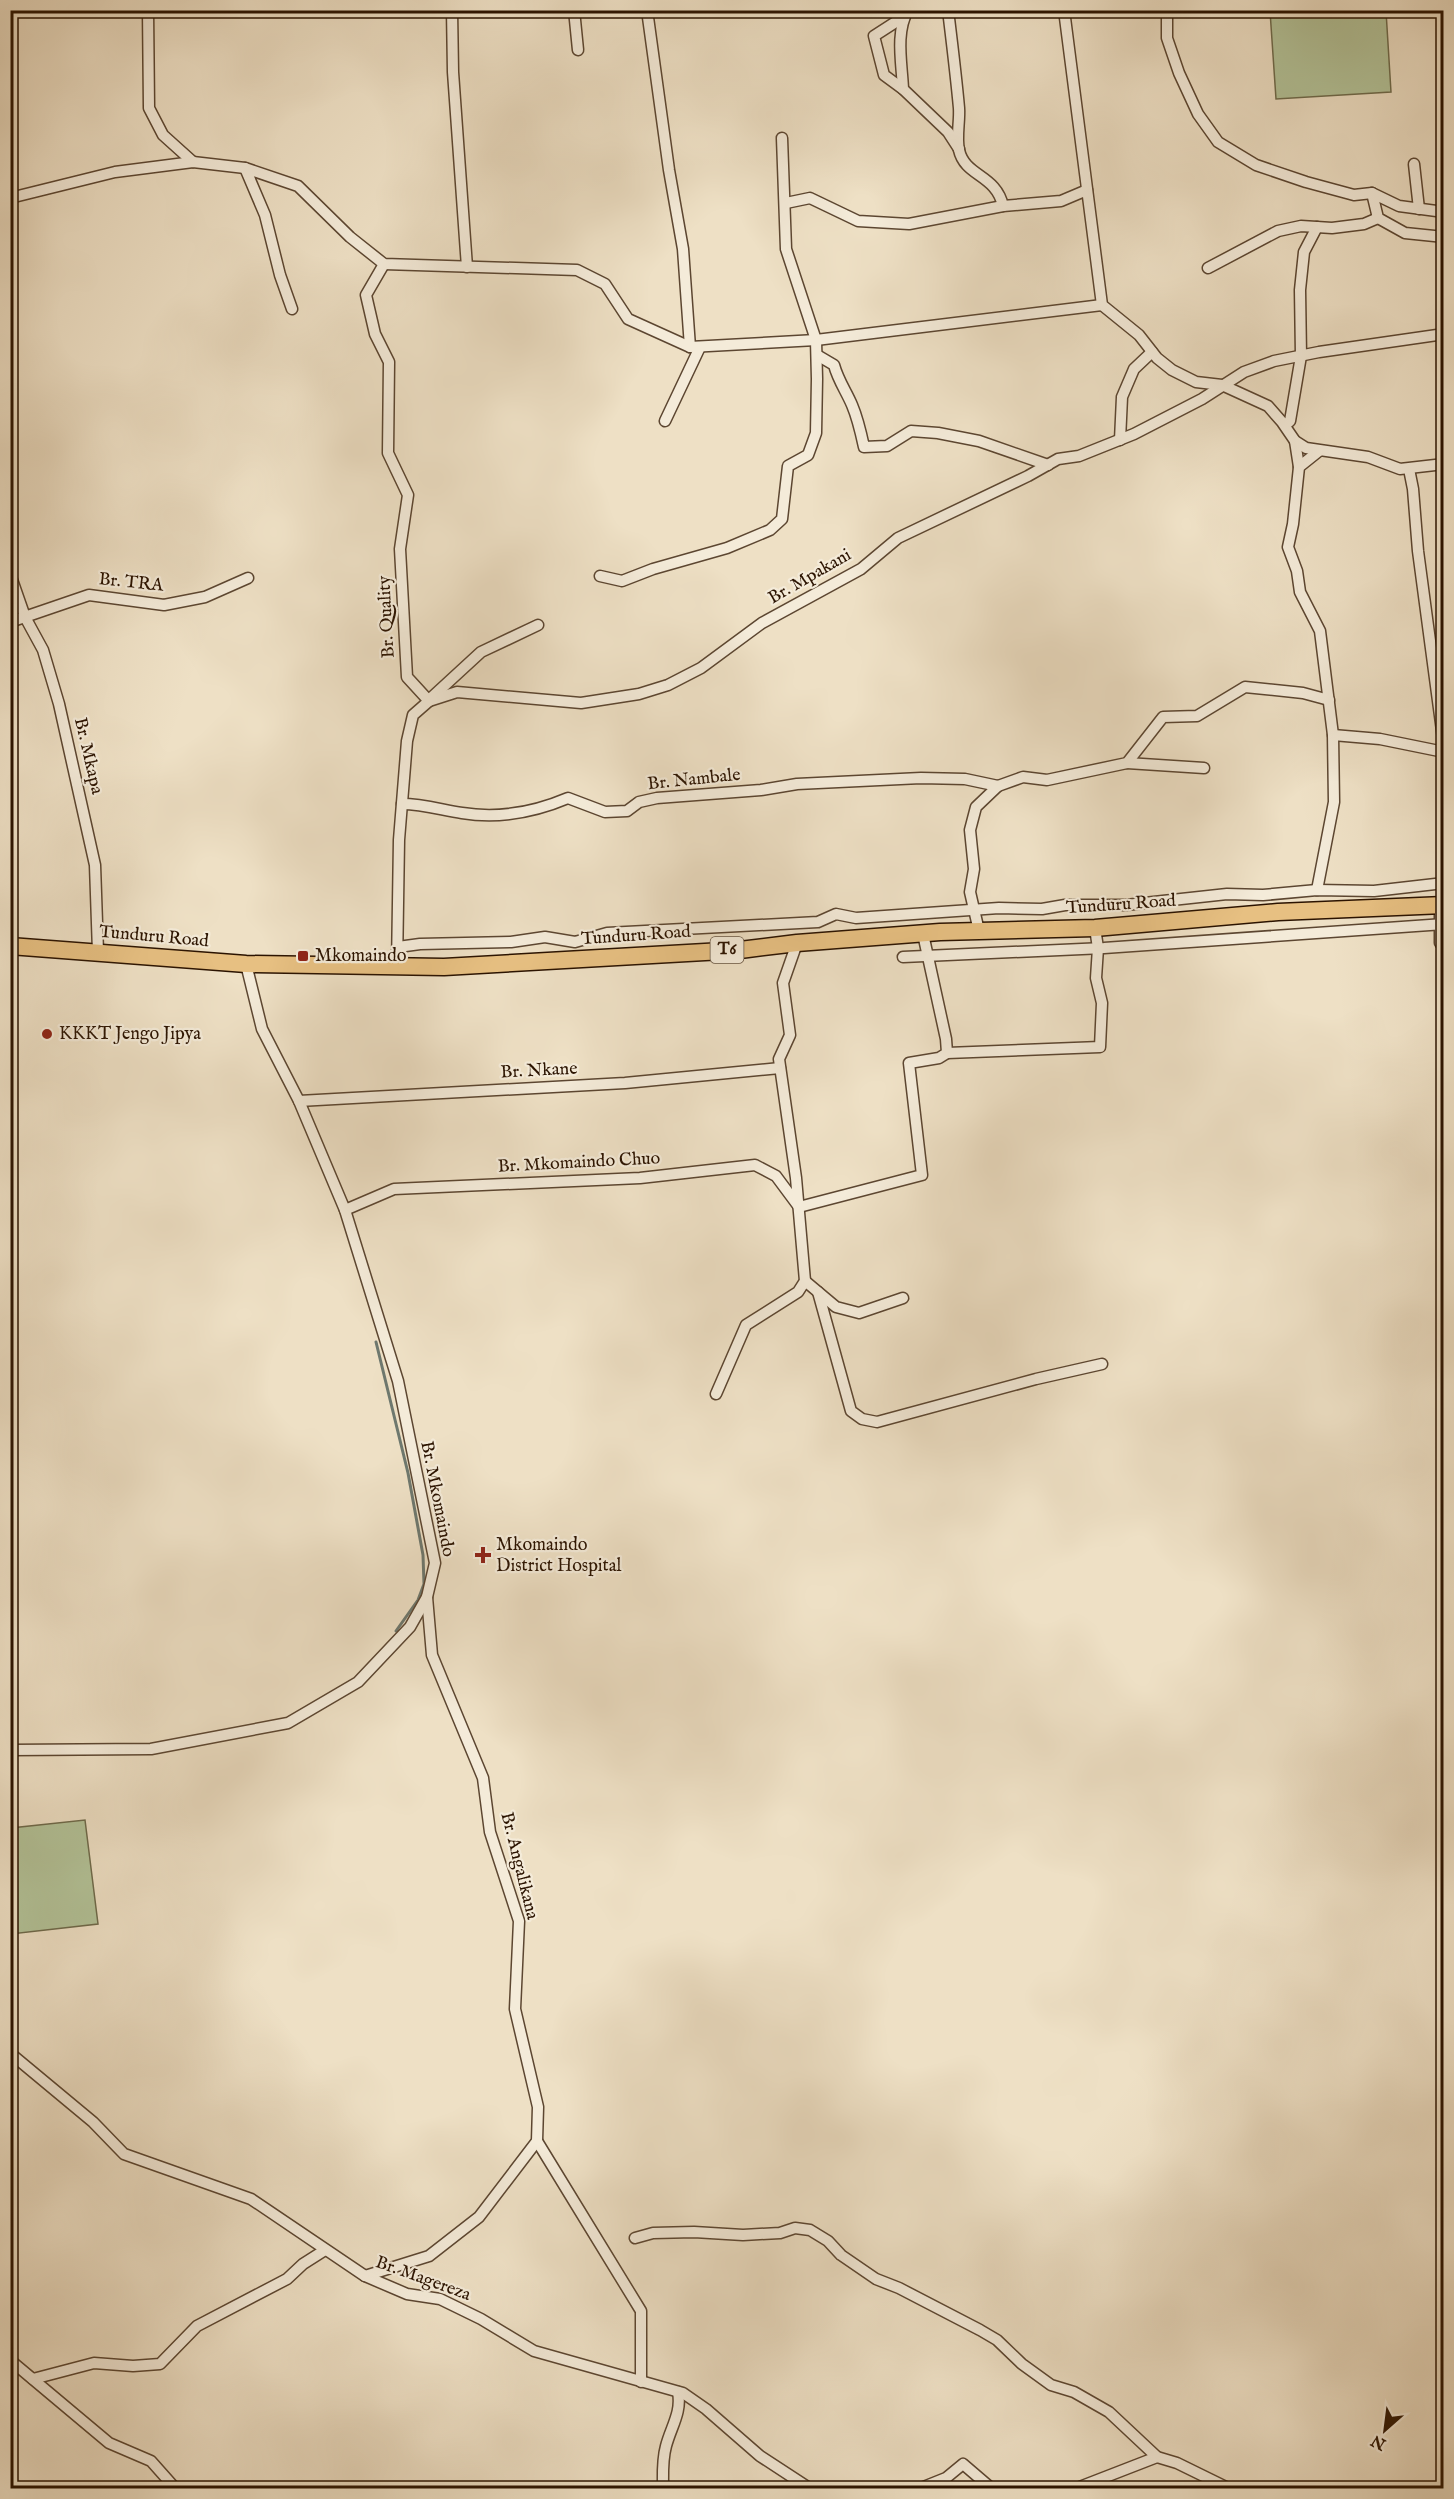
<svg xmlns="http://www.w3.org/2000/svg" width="1454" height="2499" font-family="'IM FELL English',serif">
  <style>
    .green { fill: #b3c399; stroke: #6f6b4c; stroke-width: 1.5 }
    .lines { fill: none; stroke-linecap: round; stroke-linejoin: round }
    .stream { stroke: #6e786e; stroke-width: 3 }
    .minor-casing { stroke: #5c4631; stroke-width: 13 }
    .highway-casing { stroke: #2b1300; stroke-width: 19 }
    .minor { stroke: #f4ebd9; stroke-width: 10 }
    .highway { stroke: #e7c082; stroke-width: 16 }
    .poi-dot { fill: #8f2418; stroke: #f4ebd9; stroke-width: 2 }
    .labels { text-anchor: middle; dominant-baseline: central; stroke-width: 4.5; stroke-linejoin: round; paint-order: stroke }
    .shield { fill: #f4ebd9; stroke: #675441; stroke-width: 1.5 }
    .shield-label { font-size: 16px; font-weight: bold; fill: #2b1300 }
    .street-label { font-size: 18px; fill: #2b1300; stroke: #f4ebd9 }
    .poi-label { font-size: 18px; fill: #2b1300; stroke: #f4ebd9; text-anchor: start }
  </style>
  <rect width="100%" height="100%" fill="#eee0c5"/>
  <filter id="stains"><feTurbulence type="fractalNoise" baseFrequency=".00333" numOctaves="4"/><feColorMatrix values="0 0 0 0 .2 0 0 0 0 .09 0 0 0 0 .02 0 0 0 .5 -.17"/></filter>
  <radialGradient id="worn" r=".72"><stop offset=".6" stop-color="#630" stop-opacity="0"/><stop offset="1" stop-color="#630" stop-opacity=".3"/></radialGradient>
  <g class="green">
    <polygon points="1270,11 1386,11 1391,92 1276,99"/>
    <polygon points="85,1820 98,1924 11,1934 11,1828"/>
  </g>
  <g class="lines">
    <polyline class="stream" points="376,1342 408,1473 423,1555 424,1584 418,1600 396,1631"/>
    <defs>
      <g id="minor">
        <polyline points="148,10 149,108 163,135 193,162"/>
        <polyline points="452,10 453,72 467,267"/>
        <polyline points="574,10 578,50"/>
        <polyline points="647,10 669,170 683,249 690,347"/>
        <path d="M908 10C895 33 902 64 903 89L948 132 959 149"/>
        <path d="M948 10C952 43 956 75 959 108 960 121 956 137 959 150 965 177 996 174 1003 206"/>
        <polyline points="1064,10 1102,305 1139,335 1157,358 1172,370 1196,382 1222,385 1268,406 1282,422 1295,441 1306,448 1368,457 1400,469 1444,464"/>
        <polyline points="1167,10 1167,38 1179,73 1198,114 1218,142 1256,165 1306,182 1354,195 1372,193 1399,206 1444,212"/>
        <polyline points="903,89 884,75 874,36 905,16"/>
        <polyline points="1414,164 1419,209"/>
        <polyline points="245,168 265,215 280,275 292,309"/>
        <polyline points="1372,193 1378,218 1405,233 1444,237"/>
        <polyline points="10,198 115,172 193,162 245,168 298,186 350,237 384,264 577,270 605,284 628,319 690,347 816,340 1102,305"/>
        <polyline points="786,203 810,198 858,221 909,224 1003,206 1061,201 1087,190"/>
        <polyline points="384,264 366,295 375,334 389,362 388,453 408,495 400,549 407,677 429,701 413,715 407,741 399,840 397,966"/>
        <polyline points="1208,268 1278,231 1301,226 1332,228 1364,224 1378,218"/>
        <path d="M817 355 834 365C838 380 846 391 852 405 858 419 861 433 864 447L887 446 911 431 938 433 979 441 1048 465"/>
        <polyline points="665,421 700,347"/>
        <polyline points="1285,425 1290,421 1301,356 1300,290 1304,252 1317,227"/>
        <polyline points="1120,440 1122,397 1134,369 1152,352"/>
        <polyline points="1295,441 1299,467"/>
        <polyline points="1409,469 1413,489 1418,551 1444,746"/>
        <polyline points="10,574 25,617 43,650 59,704 95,865 98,952"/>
        <polyline points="600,576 622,581 653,569 727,548 770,530 782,519 788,466 808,455 816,433 817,379 816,340 786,249 782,138"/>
        <polyline points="10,622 89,595 164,605 205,597 248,578"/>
        <polyline points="431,698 481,652 538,625"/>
        <polyline points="429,701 457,692 581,703 639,694 668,685 701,668 762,623 861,569 898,538 1028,476 1058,459 1079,456 1134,434 1202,399 1244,372 1274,361 1319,352 1444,334"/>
        <polyline points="1333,735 1380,739 1444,752"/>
        <polyline points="1127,763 1204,768"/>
        <path d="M402 804C423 804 442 810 462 813 499 819 535 812 568 798L605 812 627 811 639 802 657 798 761 790 797 784 921 778 965 779 998 786"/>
        <polyline points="1317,890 1334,802 1333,735 1320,631 1300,592 1297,571 1288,547 1293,524 1299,467 1319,451"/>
        <polyline points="979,931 970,892 974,869 970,830 976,807 998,786 1023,777 1047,780 1127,763 1163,717 1197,716 1245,687 1303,693 1329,700"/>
        <polyline points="1440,943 1440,905"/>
        <polyline points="398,947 420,944 511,942 545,937 575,942 607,933 818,922 836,914 856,918 999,908 1042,909 1065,905 1126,905 1227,894 1263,895 1317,890 1374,891 1444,883"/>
        <polyline points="903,957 1104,948 1444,924"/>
        <polyline points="947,1053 1100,1047 1102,1003 1096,978 1098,948 1095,928"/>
        <polyline points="299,1101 625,1083 780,1068"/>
        <polyline points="345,1210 394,1189 640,1178 755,1165 776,1176 799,1207 922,1175 909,1063 939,1058 947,1053 946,1039 923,934"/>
        <polyline points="805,1281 836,1307 859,1313 903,1298"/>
        <polyline points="818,1292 851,1411 862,1419 877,1422 1036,1379 1102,1364"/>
        <polyline points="716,1394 746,1325 798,1292 805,1281 796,1178 779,1059 790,1035 783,983 797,943"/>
        <polyline points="10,1750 151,1749 288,1723 358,1682 410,1627 427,1597 435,1563 398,1381 345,1210 299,1101 262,1029 246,964"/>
        <polyline points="10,2053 93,2122 124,2154 251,2199 365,2276 407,2294 440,2299 481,2319 534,2351 683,2393 706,2409 760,2456 809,2488"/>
        <polyline points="537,2141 641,2311 641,2382"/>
        <polyline points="635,2238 653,2233 694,2232 743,2235 780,2233 795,2228 810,2230 828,2241 841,2255 876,2279 899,2288 980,2330 997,2340 1022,2364 1051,2385 1074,2392 1109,2412 1157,2457 1177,2463 1228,2488"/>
        <polyline points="365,2276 429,2256 479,2217 537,2141 538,2107 515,2009 519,1921 490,1832 483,1778 432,1655 427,1597"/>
        <polyline points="10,2360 109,2443 151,2461 175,2488"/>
        <polyline points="33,2379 94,2363 133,2366 160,2364 197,2326 287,2279 303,2264 325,2250"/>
        <path d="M663 2488C663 2474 662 2460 666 2446 671 2427 682 2412 678 2392"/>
        <polyline points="921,2488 946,2478 963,2464 991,2488"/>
        <polyline points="1077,2488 1157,2457"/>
      </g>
      <polyline id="highway" points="10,946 246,964 444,967 740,950 797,943 940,932 1095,928 1278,912 1444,905"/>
    </defs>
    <use href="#minor" class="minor-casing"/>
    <use href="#highway" class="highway-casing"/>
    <use href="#minor" class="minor"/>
    <use href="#highway" class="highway"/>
  </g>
  <g class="poi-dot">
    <rect x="297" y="950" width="12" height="12" rx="3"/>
    <circle cx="47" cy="1034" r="6"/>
    <path d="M480 1546h6v6h6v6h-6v6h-6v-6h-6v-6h6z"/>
  </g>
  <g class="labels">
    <rect class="shield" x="710.5" y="937" width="33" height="26" rx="4.5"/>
    <g class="shield-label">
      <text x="727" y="950">T6</text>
    </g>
    <g class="street-label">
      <text transform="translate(810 577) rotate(-30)">Br. Mpakani</text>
      <text transform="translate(131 583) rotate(6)">Br. TRA</text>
      <text transform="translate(387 617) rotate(-93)">Br. Quality</text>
      <text transform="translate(88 756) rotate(77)">Br. Mkapa</text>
      <text transform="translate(694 780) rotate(-6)">Br. Nambale</text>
      <text transform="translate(1121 905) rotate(-4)">Tunduru Road</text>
      <text transform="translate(636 936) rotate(-4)">Tunduru Road</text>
      <text transform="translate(154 937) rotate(5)">Tunduru Road</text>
      <text transform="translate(539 1071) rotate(-3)">Br. Nkane</text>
      <text transform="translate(579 1163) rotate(-3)">Br. Mkomaindo Chuo</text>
      <text transform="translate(437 1499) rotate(79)">Br. Mkomaindo</text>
      <text transform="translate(519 1866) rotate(76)">Br. Angalikana</text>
      <text transform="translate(423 2279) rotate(20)">Br. Magereza</text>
    </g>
    <g class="poi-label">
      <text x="315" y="956">Mkomaindo</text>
      <text x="59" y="1034">KKKT Jengo Jipya</text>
      <text x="496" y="1545">Mkomaindo<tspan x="496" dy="21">District Hospital</tspan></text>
    </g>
  </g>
  <rect width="1454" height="2499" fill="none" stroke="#eee0c5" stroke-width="36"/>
  <rect x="12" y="12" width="1430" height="2475" fill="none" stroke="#2b1300" stroke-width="3"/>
  <rect x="18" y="18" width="1418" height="2463" fill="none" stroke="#2b1300" stroke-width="1.5"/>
  <g transform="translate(1385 2430) rotate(208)" stroke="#f4ebd9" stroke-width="4.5" paint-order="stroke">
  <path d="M0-4.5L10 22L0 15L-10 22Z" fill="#2b1300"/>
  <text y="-9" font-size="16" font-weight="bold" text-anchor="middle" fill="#2b1300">N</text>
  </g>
  <rect width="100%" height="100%" filter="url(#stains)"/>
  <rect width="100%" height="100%" fill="url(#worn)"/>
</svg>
